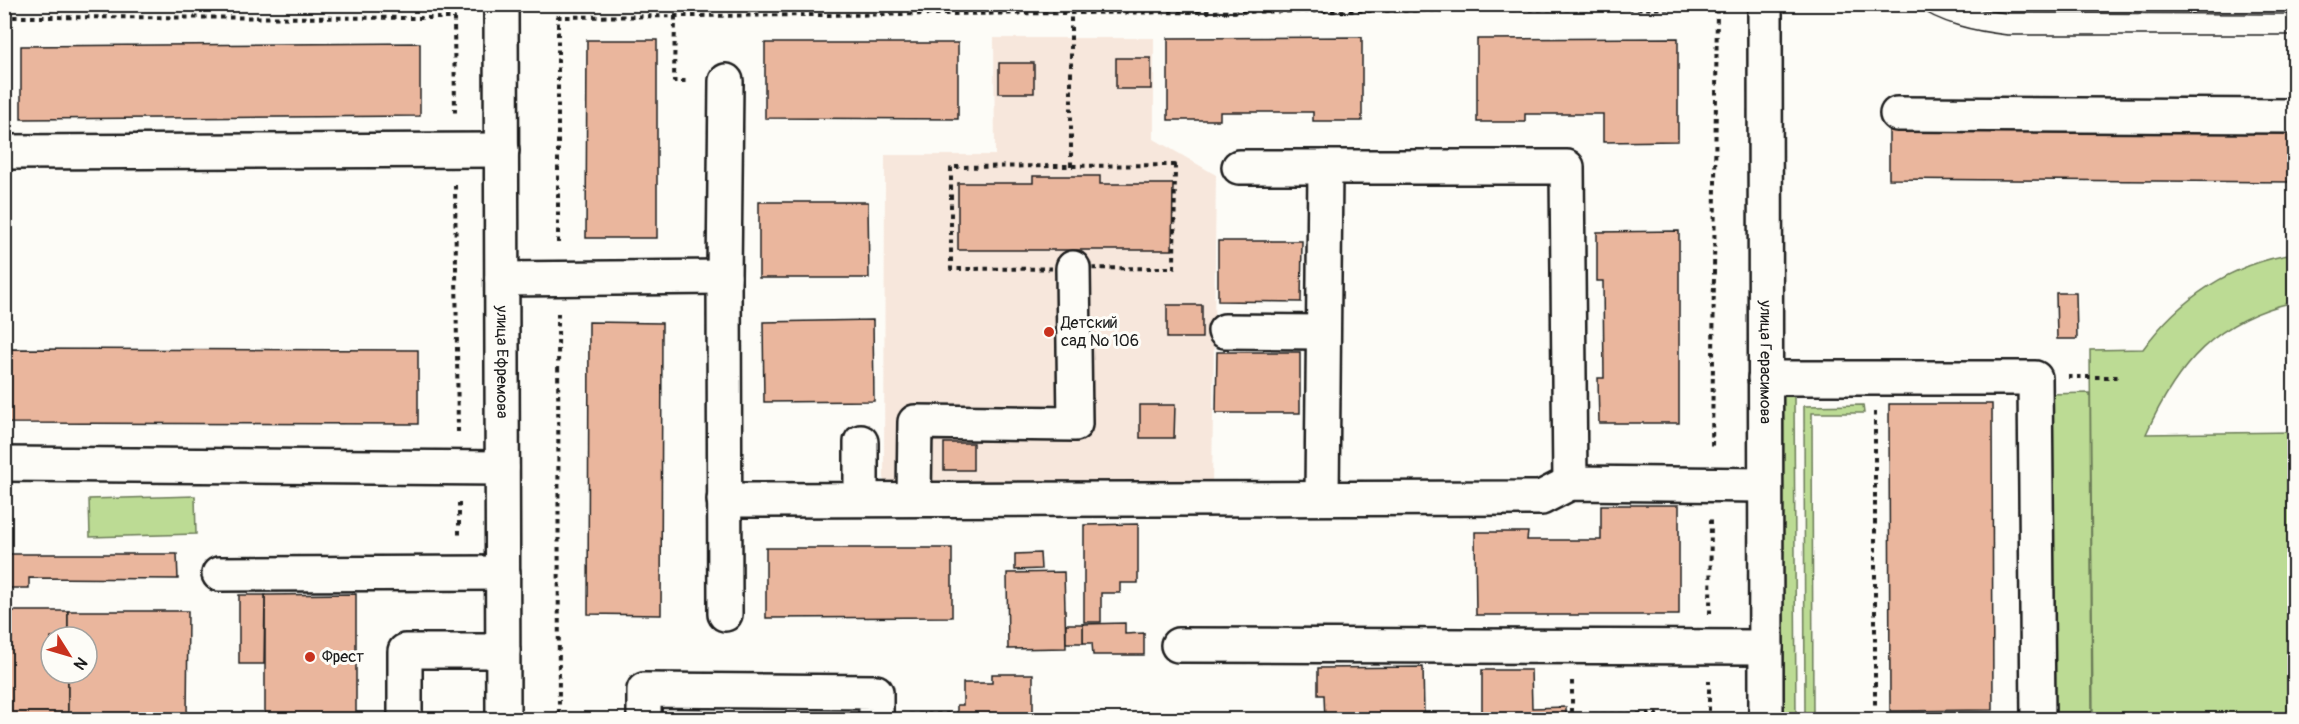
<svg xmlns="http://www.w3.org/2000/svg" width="2299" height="724" font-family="Pangolin,sans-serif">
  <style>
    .built { fill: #f7e7dc }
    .green { fill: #bcdb94; stroke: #6c7c58; stroke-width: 1.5 }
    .building { fill: #eab69d; stroke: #1c1c1c; stroke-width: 1.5 }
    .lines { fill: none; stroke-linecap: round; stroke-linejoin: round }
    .minor-casing { stroke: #1c1c1c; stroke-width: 38 }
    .path { stroke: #1c1c1c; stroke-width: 4; stroke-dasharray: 4.5 4.5; stroke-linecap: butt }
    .minor { stroke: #fdfcf7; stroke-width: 33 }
    .tram { stroke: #1c1c1c; stroke-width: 1.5 }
    .poi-dot { fill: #c8321e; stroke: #fdfcf7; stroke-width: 2 }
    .labels { text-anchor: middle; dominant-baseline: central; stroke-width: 6; stroke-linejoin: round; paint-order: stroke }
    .poi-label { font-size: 16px; fill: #1c1c1c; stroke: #fdfcf7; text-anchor: start }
    .street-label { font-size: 16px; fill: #1c1c1c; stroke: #fdfcf7 }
  </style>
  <rect width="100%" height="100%" fill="#fdfcf7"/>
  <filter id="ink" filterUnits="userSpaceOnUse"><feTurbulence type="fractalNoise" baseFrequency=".0167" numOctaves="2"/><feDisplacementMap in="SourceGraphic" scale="12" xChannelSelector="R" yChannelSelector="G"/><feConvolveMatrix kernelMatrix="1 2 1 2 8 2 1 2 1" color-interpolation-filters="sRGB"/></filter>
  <g filter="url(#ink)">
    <polygon class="built" points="994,38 1154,38 1154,139 1216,175 1212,489 884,491 885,155 995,155"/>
    <g class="green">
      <path d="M2294 254V302C2217 319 2177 364 2146 434L2294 432V719H2093L2090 350 2143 349C2179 299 2232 263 2294 254Z"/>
      <polygon points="2090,393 2092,719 2051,719 2048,394"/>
      <polygon points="1773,396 1794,396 1796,719 1782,719"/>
      <polygon points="1863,405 1864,413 1812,413 1813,719 1805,719 1804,406"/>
      <polygon points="195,496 196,534 90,537 89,499"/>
    </g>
    <g class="building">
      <polygon points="1362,37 1362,121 1313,121 1313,112 1220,112 1220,120 1168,120 1168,38"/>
      <polygon points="1678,38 1678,141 1603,142 1603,114 1525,114 1525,122 1477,122 1477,39"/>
      <polygon points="587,40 657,40 657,238 586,238"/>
      <polygon points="420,43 420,116 21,119 21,46"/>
      <polygon points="765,43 958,43 958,119 765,118"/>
      <rect x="1116" y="58" width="35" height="31"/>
      <rect x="999" y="63" width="35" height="30"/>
      <polygon points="1889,125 2294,128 2294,182 1889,179"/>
      <polygon points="1033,176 1100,176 1100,184 1173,184 1172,250 958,250 958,183 1033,183"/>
      <polygon points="759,202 868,202 869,278 759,278"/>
      <polygon points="1679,231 1679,423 1599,423 1598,378 1604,378 1603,281 1597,281 1597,232"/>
      <polygon points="1218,241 1302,241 1301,302 1218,301"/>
      <polygon points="2056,293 2076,293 2077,339 2057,339"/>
      <rect x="1167" y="305" width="35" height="33"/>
      <polygon points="873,320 874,401 764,402 763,322"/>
      <polygon points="589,322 662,323 661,615 588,614"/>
      <polygon points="4,349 418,350 418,424 4,423"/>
      <polygon points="1217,352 1300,352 1300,413 1216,413"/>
      <polygon points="1889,404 1992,404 1993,710 1890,711"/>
      <polygon points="1140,405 1175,405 1174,438 1140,438"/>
      <rect x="944" y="443" width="29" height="27"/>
      <polygon points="1601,505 1679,505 1679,615 1476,615 1475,532 1528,532 1527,540 1601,540"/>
      <polygon points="1138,524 1138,583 1120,583 1120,593 1101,593 1101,622 1084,622 1084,525"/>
      <polygon points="766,548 952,548 952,617 766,618"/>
      <polygon points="1040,553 1041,569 1015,570 1015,554"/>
      <polygon points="4,554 177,554 178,579 29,578 29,588 4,588"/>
      <polygon points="1064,572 1066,648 1008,649 1007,573"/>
      <polygon points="356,594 356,720 265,720 265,595"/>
      <polygon points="239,595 265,595 264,664 239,664"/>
      <polygon points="5,611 68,611 68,637 51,637 51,673 68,673 68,720 4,720"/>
      <polygon points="68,611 188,611 187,719 68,718 68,673 87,673 87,637 68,637"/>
      <polygon points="1125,623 1125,634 1144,633 1144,655 1093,655 1092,643 1083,643 1083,624"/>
      <rect x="1066" y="624" width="17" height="19"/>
      <polygon points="1423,667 1424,715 1413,716 1413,720 1325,720 1324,695 1318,695 1318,668"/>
      <polygon points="1482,670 1531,670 1532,708 1566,707 1566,720 1482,720"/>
      <polygon points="992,674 1033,674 1033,720 957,720 957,705 963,705 963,683 992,683"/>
    </g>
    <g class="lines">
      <defs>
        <g id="minor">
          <path id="s1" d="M501 4 503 720"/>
          <path id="s2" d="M1765 4 1766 720"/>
          <polyline points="1897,114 2294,116"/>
          <polyline points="4,152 502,150"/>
          <polyline points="1239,167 1567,167 1570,483"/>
          <polyline points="502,279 724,277"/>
          <polyline points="1225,331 1323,332"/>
          <polyline points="1765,378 2035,378 2038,720"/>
          <polyline points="861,442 861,499"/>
          <polyline points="4,464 502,468"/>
          <polyline points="1322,498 1325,167"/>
          <polyline points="914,499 915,422 1075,424 1073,268"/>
          <polyline points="724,500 1541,498 1570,483 1765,485"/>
          <polyline points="219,574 503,573"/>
          <polyline points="725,614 724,277 726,81"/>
          <polyline points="1178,645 1766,647"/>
          <polyline points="405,720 405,651 503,651"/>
          <polyline points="644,720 644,690 876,692 876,720"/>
        </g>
      </defs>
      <use href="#minor" class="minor-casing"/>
      <g class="path">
        <polyline points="675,16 674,81 690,81"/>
        <polyline points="4,17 454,18 455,114"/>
        <polygon points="1175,165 1174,268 951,269 951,167"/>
        <polyline points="1071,166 1071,13"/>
        <polyline points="455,185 458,432"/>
        <polyline points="558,243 558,17 1717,8 1712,449"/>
        <polyline points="558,313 559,720"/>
        <polyline points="2068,377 2121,377"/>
        <polyline points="1875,412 1875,706"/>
        <polyline points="459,503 459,537"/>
        <polyline points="1710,614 1711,519"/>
        <polyline points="1572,681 1572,715 1656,714 1656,720"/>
        <polyline points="909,715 954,714"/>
        <polyline points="1709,720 1709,681"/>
      </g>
      <use href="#minor" class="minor"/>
      <g class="tram">
        <path d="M1913 4C1940 24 1974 31 2007 35H2294"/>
        <polyline points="1964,4 1983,10 2007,13 2294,14"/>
      </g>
    </g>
  </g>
  <g class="poi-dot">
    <circle cx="1049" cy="332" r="6"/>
    <circle cx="310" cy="657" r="6"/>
  </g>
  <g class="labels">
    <g class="poi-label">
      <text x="1061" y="323">Детский<tspan x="1061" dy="18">сад № 106</tspan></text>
      <text x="322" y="657">Фрест</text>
    </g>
    <g class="street-label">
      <text stroke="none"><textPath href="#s1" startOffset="358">улица Ефремова</textPath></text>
      <text stroke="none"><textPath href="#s2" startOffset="358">улица Герасимова</textPath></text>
    </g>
  </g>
  <rect width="2299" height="724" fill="none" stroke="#fdfcf7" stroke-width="24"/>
  <rect x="12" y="12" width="2275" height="700" fill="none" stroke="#1c1c1c" stroke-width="2" filter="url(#ink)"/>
  <g transform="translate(69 655) rotate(127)"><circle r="28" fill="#fdfcf7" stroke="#a3a29f" stroke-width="1.5"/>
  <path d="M0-4.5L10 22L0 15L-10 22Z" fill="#c8321e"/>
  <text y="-9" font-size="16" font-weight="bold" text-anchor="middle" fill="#1c1c1c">N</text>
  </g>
</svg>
